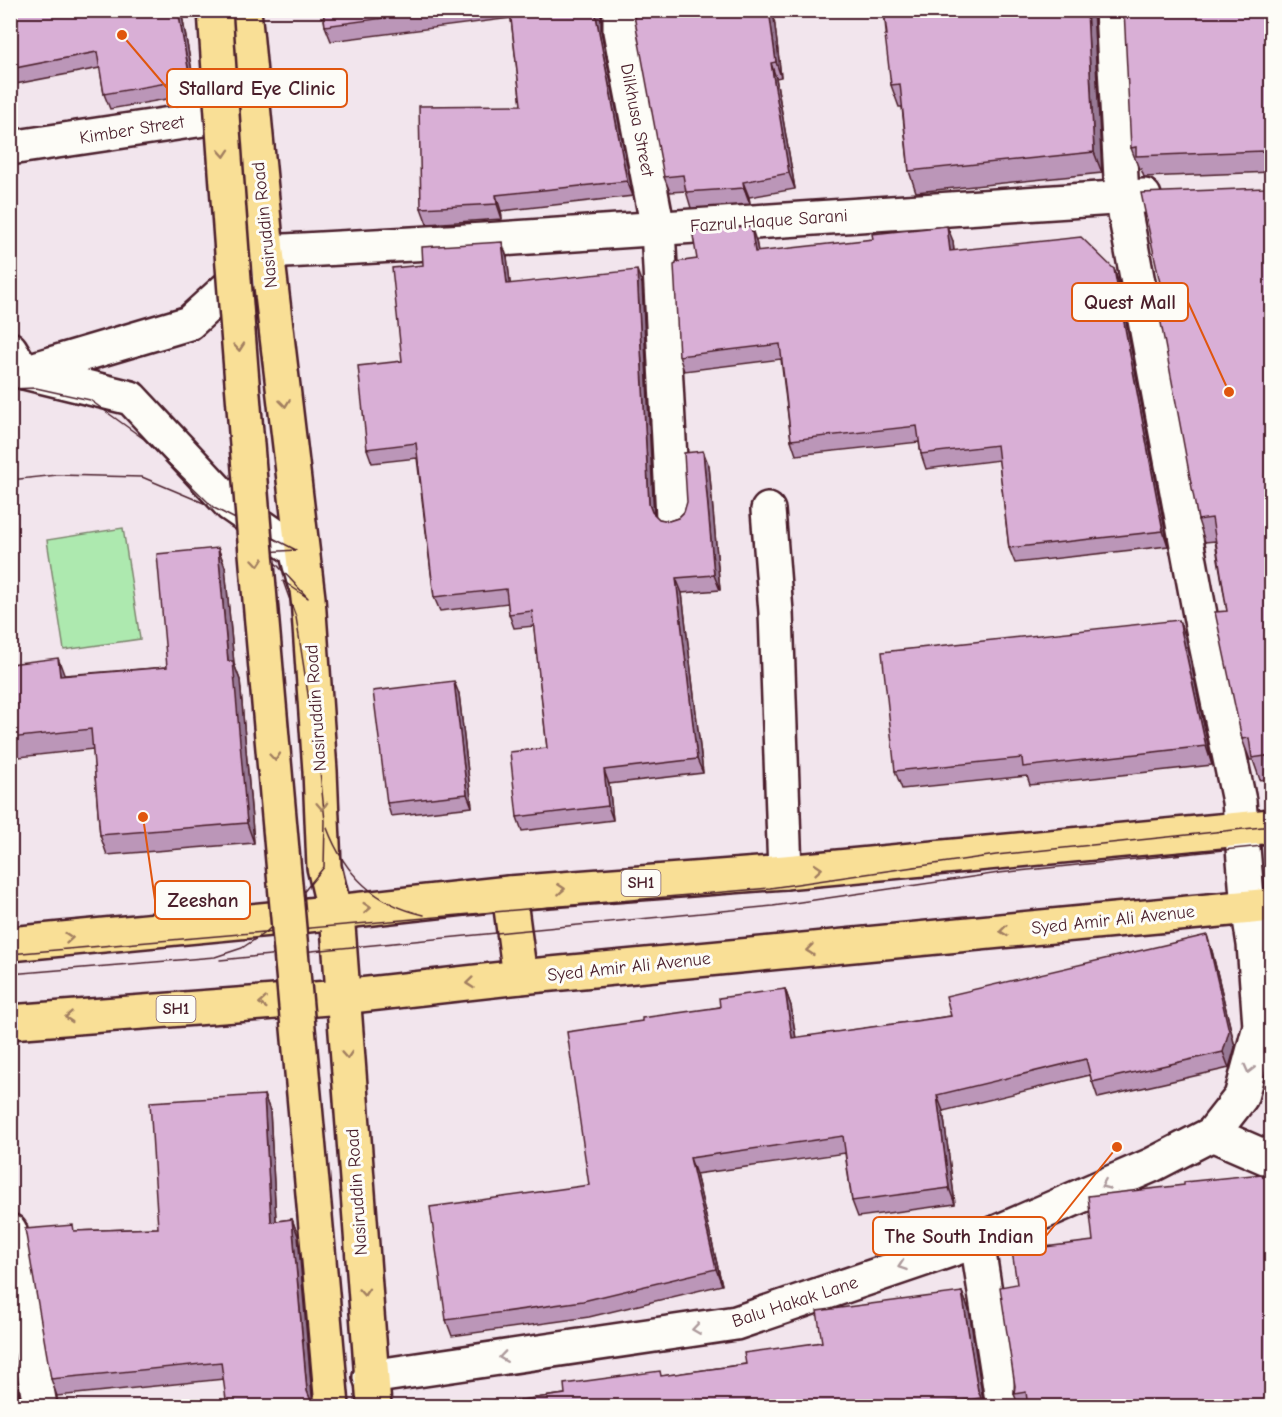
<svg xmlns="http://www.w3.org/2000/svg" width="1282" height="1417" font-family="'Comic Neue',sans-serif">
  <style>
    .green { fill: #ade9af; stroke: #7c846d; stroke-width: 1.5 }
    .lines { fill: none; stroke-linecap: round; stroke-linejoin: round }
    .minor-casing { stroke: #4a1f2b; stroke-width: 38 }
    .major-casing { stroke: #4a1f2b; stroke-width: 38 }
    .minor { stroke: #fdfcf7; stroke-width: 33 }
    .major { stroke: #f9df96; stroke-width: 33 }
    .tram { stroke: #4a1f2b; stroke-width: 1.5 }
    .highway-bridge-casing { stroke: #4a1f2b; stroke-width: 38; stroke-linecap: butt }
    .highway-bridge { stroke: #f9df96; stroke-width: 33 }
    .wall { fill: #bb96b8; stroke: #4a1f2b; stroke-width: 1.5 }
    .shaded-wall { fill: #987a96; stroke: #4a1f2b; stroke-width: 1.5 }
    .building { fill: #d9afd6; stroke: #4a1f2b; stroke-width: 1.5 }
    .oneway { stroke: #a27f60 }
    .oneway2 { stroke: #ac999b }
    .labels { text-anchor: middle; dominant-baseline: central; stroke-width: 6; stroke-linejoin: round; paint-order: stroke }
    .shield { fill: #fdfcf7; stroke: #806168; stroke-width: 1.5 }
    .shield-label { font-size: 16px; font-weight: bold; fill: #4a1f2b }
    .street-label { font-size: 18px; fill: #4a1f2b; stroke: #fdfcf7 }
    .leader { fill: none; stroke: #e0560e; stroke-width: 2 }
    .callout-dot { fill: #e0560e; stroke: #fdfcf7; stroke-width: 2 }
    .callout { fill: #fdfcf7; stroke: #e0560e; stroke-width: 2 }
    .callout-label { font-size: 20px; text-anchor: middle; font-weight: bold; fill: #4a1f2b }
  </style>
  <rect width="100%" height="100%" fill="#f2e5ed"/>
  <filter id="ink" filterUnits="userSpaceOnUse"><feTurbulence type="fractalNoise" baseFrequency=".0167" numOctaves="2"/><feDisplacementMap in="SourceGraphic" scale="12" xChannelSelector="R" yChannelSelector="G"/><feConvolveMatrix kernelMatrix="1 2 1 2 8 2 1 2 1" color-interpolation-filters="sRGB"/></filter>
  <g filter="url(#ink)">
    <polygon class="green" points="123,528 140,639 64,650 47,540"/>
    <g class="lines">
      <defs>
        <g id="minor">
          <polyline points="620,10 620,31 658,229 673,517"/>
          <polyline points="10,148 251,112"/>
          <polyline points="10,349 24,372 131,398 231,505 296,550 304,581"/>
          <polyline points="24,372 189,323 267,252 484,240 1144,196"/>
          <polyline points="768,510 776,612 785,872"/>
          <polyline points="1212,1134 1272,1160"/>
          <polyline points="10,1231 40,1406"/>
          <polyline points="977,1241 1003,1406"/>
          <polyline points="370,1377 736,1323 977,1241 1152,1165 1212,1134 1241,1097 1260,1026 1254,944 1248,907 1239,801 1201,620 1122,197 1112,10"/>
        </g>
        <g id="major">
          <polyline points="244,10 267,252 308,598 320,771 324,867 338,926 374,1406"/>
          <polyline points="509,893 520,977"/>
          <polyline points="10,944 281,918 509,893 785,872 1272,826"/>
          <polyline points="10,1022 342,997 520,977 1272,905"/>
        </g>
      </defs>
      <use href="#minor" class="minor-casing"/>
      <use href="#major" class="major-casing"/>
      <use href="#minor" class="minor"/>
      <use href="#major" class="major"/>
      <g class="tram">
        <polyline points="10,389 36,388 90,400 144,439 214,508 296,550 265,552 308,598 283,581 296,617 320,771 325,821 324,867 289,910 266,932 242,948 215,957 10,974"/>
        <polyline points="10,480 57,475 142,477 206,504"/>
        <path d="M327 828C345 875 375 904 424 915"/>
        <polyline points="10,954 770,888 996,855 1272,826"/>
        <polyline points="220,960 773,906 999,873 1272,845"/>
      </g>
      <defs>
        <path id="highway-bridge" d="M215 10C245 476 291 941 332 1406"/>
      </defs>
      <use href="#highway-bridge" class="highway-bridge-casing"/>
      <use href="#highway-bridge" class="highway-bridge"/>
    </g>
    <g class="wall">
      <polygon points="10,10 181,10 196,94 110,109 104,94 100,68 10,85"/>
      <polygon points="323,10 601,10 601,31 633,196 501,211 502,219 427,224 421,208 521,105 511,18 331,41 325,26"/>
      <polygon points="773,10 781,77 776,78 795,189 749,197 750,204 691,208 686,191 670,192 664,177"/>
      <polygon points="884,10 1093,10 1102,173 916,192 909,171 902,107 899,107 891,85"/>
      <polygon points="1272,10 1272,172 1144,177 1141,169 1139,169 1131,148"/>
      <polygon points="1272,186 1272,778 1260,780 1253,760 1250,760 1242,739 1227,611 1215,541 1205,542 1198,520 1167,316 1265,188"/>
      <polygon points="756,241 758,252 953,241 954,251 1114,269 1119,284 1168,546 1015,563 1009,548 999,460 926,469 921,454 919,442 796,455 791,440 781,359 684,371 679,356 697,259"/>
      <polygon points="507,257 510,284 642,284 654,515 659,519 669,521 678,518 684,512 709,466 720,590 682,593 703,773 609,784 613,820 522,831 517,817 547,748 534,626 514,628 509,614 508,603 440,611 434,597 417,458 372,463 367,449 402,361"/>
      <polygon points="218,548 225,567 234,664 240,680 254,843 107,855 100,835 93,749 10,758 10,664 64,675 167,667"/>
      <polygon points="1186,638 1212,765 1030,785 1027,776 902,789 895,771"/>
      <polygon points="459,694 472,807 391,816 387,803"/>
      <polygon points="1212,951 1235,1047 1229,1068 1098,1098 1090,1075 943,1111 955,1204 858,1217 852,1201 845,1153 696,1174 722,1285 589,1317 452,1336 446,1320 589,1185 642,1021 720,1007 785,989 791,1006 796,1038 951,1016"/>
      <polygon points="264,1095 270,1111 276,1221 292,1219 298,1236 313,1402 318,1406 224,1379 57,1396 51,1379 76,1231 158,1228"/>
      <polygon points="1263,1177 1272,1407 1019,1407 1014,1394 1017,1284 1093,1241"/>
      <polygon points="962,1292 969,1310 984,1407 471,1407 565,1394 662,1376 746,1364 822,1342"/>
      <polygon points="10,1345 20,1400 10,1401"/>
    </g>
    <g class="shaded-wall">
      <polygon points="178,10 181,10 196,94 190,79"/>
      <polygon points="596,10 601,10 601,31 633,196 627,181 596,16"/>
      <polygon points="769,10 773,10 781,77 776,62"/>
      <polygon points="1087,10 1093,10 1102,173 1094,152"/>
      <polygon points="771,63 776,78 795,189 789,173"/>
      <polygon points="743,182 749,197 750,204 744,188"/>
      <polygon points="496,195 501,211 502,219 497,204"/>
      <polygon points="751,226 756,241 761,267 755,252"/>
      <polygon points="947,226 953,241 955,266 950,251"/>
      <polygon points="502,242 507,257 512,298 507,284"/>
      <polygon points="1114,269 1119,284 1168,546 1163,531"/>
      <polygon points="637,270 642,284 654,518 649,504"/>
      <polygon points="703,451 709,466 720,590 714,575"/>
      <polygon points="218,548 225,567 234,664 240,680 254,843 247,823 228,661"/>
      <polygon points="676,578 682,593 703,773 697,759"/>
      <polygon points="1179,620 1186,638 1212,765 1206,746"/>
      <polygon points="58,658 65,677 60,676"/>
      <polygon points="454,681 459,694 472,807 467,794"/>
      <polygon points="604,770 609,784 613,820 608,806"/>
      <polygon points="1207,935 1212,951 1235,1047 1229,1068 1223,1052"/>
      <polygon points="785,989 791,1006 798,1054 792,1038"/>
      <polygon points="264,1095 270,1111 277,1238 271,1222"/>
      <polygon points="937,1095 943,1111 955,1204 949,1188"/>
      <polygon points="690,1158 696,1174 722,1285 716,1269"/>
      <polygon points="292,1219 298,1236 313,1407 307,1391"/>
      <polygon points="962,1292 969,1310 984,1407 978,1391"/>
      <polygon points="10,1345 20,1400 14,1383 10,1364"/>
    </g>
    <g class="building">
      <polygon points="10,10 178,10 190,79 104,94 97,52 10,69"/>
      <polygon points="323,10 443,10 325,26"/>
      <polygon points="510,10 596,10 596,16 627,181 496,195 497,204 421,208 419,106 521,105"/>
      <polygon points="633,10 769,10 776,62 771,63 789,173 743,182 744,188 686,192 683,175 664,177"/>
      <polygon points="884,10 1087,10 1094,152 909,171 900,84 891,85 885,35 887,35"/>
      <polygon points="1124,10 1272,10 1272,153 1263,151 1136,156 1136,147 1131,148"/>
      <polygon points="1272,186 1272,755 1252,758 1249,738 1242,739 1215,612 1227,611 1212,518 1198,520 1158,307 1167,316 1141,193 1265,188"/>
      <polygon points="751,226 755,252 873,239 872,234 947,226 950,251 1081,237 1114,269 1163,531 1009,548 997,445 921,454 917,426 791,440 780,344 679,356 674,265 676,264 676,262 697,259 692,230"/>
      <polygon points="502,242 507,284 637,270 649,504 652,512 659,519 669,521 678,518 684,512 687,502 684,453 703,451 714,575 676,578 697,759 604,770 608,806 517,817 510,752 547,748 532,611 509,614 506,589 434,597 416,443 367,449 358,366 402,361 392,268 423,265 422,247"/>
      <polygon points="218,548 228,661 233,661 247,823 100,835 91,729 10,738 10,664 58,658 60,676 167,667 157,554"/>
      <polygon points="1179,620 1206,746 1023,767 1022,758 895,771 882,652"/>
      <polygon points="454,681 467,794 387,803 373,691"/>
      <polygon points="1207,935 1229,1031 1223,1052 1092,1082 1086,1059 937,1095 949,1188 852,1201 843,1136 690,1158 716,1269 583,1301 446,1320 430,1207 589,1185 567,1032 642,1021 642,1018 720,1007 719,998 785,989 792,1038 951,1016 946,996"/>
      <polygon points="264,1095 271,1222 292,1219 307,1391 311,1401 319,1407 227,1407 221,1362 51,1379 25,1229 73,1225 74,1231 158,1228 150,1102"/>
      <polygon points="1272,1095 1272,1125 1269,1123"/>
      <polygon points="1272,1159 1272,1407 1028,1407 1026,1392 1014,1394 1015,1386 1000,1287 1017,1284 1012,1251 1093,1241 1088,1196 1184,1185 1184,1182 1262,1174 1263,1178 1265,1161"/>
      <polygon points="962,1292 978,1391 981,1398 912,1407 471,1407 565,1394 564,1384 660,1371 661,1376 746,1364 744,1353 822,1342 817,1311"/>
      <polygon points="10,1364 14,1383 10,1384"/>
    </g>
    <defs><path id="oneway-chevron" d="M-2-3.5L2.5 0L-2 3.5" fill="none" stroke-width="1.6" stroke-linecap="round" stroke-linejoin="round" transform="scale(1.5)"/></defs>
    <g class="oneway">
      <use href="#oneway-chevron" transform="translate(224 153) rotate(86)"/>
      <use href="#oneway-chevron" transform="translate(239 347) rotate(85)"/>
      <use href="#oneway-chevron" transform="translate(285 403) rotate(83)"/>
      <use href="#oneway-chevron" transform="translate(258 562) rotate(85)"/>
      <use href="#oneway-chevron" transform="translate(275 757) rotate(85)"/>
      <use href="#oneway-chevron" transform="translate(322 806) rotate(87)"/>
      <use href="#oneway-chevron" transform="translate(818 869) rotate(-5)"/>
      <use href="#oneway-chevron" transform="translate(561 889) rotate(-4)"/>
      <use href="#oneway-chevron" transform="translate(367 908) rotate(-4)"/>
      <use href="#oneway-chevron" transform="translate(1004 931) rotate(174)"/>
      <use href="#oneway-chevron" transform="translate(69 938) rotate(-5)"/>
      <use href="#oneway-chevron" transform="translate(810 950) rotate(174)"/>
      <use href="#oneway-chevron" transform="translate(470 983) rotate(174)"/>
      <use href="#oneway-chevron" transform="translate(263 1003) rotate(176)"/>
      <use href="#oneway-chevron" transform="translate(69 1017) rotate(176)"/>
      <use href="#oneway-chevron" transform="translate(347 1055) rotate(86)"/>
      <use href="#oneway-chevron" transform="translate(364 1292) rotate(86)"/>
    </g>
    <g class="oneway2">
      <use href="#oneway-chevron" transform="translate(1249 1069) rotate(104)"/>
      <use href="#oneway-chevron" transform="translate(1105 1185) rotate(157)"/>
      <use href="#oneway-chevron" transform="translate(902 1266) rotate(161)"/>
      <use href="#oneway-chevron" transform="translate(696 1329) rotate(172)"/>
      <use href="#oneway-chevron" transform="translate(503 1357) rotate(172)"/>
    </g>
  </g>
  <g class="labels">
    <g class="shield">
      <rect x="621.5" y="870" width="39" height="26" rx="4.5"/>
      <rect x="156.5" y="996" width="39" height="26" rx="4.5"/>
    </g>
    <g class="shield-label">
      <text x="641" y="883">SH1</text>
      <text x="176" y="1009">SH1</text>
    </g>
    <g class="street-label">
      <text transform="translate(637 120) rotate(79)">Dilkhusa Street</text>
      <text transform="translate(132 130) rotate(-9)">Kimber Street</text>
      <text transform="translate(769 221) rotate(-4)">Fazrul Haque Sarani</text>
      <text transform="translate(265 225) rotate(-96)">Nasiruddin Road</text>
      <text transform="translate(316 708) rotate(-94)">Nasiruddin Road</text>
      <text transform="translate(1113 920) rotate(-6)">Syed Amir Ali Avenue</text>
      <text transform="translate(629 967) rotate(-6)">Syed Amir Ali Avenue</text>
      <text transform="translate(357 1192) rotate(-94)">Nasiruddin Road</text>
      <text transform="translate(795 1302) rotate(-18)">Balu Hakak Lane</text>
    </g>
  </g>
  <path class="leader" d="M122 35L167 88M1229 392L1188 302M143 817L155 900M1117 1147L1046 1236"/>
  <g class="callout-dot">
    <circle cx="122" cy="35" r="6"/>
    <circle cx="1229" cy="392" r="6"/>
    <circle cx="143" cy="817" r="6"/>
    <circle cx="1117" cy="1147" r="6"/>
  </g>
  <g class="callout">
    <rect x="167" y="69" width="180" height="38" rx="6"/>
    <rect x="1072" y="283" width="116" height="38" rx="6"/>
    <rect x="155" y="881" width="95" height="38" rx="6"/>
    <rect x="873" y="1217" width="173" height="38" rx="6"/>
  </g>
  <g class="callout-label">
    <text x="257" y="95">Stallard Eye Clinic</text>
    <text x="1130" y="309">Quest Mall</text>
    <text x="203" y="907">Zeeshan</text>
    <text x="959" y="1243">The South Indian</text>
  </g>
  <rect width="1282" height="1417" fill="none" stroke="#fdfcf7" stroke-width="36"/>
  <rect x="18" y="18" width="1246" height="1381" fill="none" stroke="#4a1f2b" stroke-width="2" filter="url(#ink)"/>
</svg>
